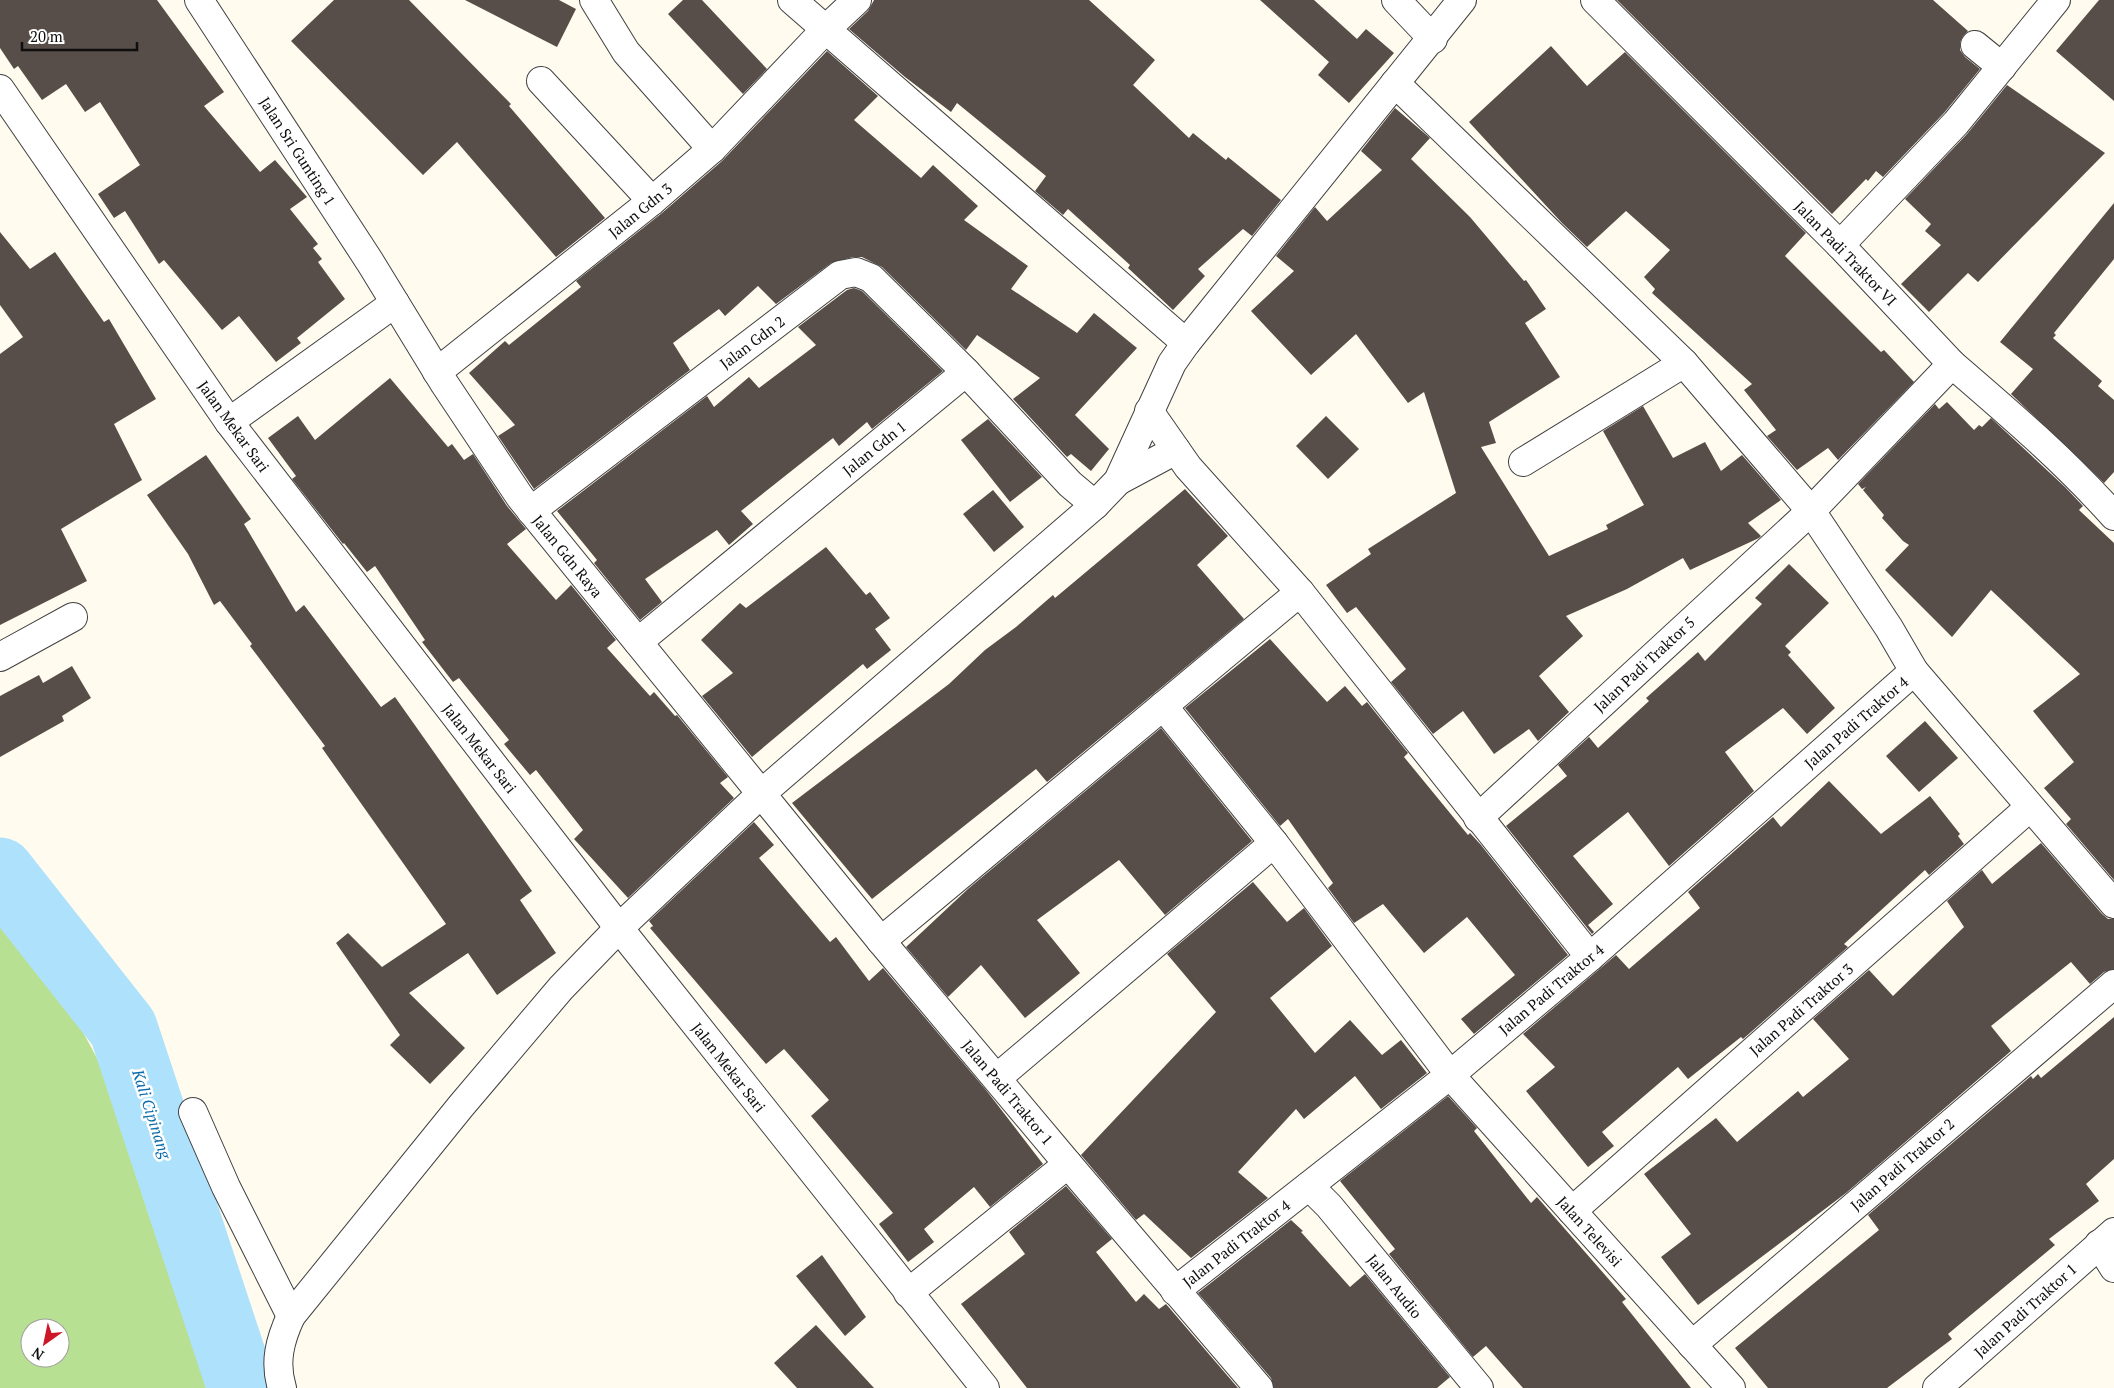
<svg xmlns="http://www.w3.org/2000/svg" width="2114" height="1388" font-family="'PT Serif',serif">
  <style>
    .forest { fill: #b8e092; fill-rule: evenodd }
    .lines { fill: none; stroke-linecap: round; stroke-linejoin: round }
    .river { stroke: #aee2fc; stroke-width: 69 }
    .building { fill: #584e49 }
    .minor-casing { stroke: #414141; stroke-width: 30 }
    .minor { stroke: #fff; stroke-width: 28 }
    .labels { text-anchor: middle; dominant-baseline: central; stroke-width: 5; stroke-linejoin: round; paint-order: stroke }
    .street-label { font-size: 15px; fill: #0e0e0e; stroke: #fff }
    .water-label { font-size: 16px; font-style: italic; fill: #0a6bad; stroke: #fff }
  </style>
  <rect width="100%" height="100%" fill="#fffbef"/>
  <path class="forest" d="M0 912 63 995 126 1112 209 1388H0ZM30 1328H60V1358H30Z"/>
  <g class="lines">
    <polyline class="river" points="0,872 123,1028 242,1388"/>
  </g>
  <g class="building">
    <polygon points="0,0 157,0 224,92 204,106 260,172 275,160 307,197 290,209 318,244 313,248 322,259 318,262 345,299 297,338 301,343 276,362 239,316 222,330 164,260 159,264 125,211 114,218 98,194 140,165 100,102 85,112 66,84 42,100 18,66 14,69 0,48"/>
    <polygon points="334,0 409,0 511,104 509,106 605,218 556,257 457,142 423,175 291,41"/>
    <polygon points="465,0 559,0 576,9 557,47"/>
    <polygon points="683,0 702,0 767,69 743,94 668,14"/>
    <polygon points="874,0 1089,0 1155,60 1133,85 1189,138 1193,133 1226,160 1228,157 1281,200 1252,236 1243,229 1198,269 1205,276 1173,310 1128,268 1130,265 1068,209 1063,215 1035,191 1046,176 957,103 951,112 905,77 849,29 868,11"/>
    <polygon points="1260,0 1314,0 1357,39 1366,29 1394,53 1349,103 1318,75 1329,62"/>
    <polygon points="1617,0 1933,0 1968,31 1963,36 1960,42 1960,50 1965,57 1980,69 1944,113 1883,177 1876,171 1868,181 1866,179 1832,214"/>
    <polygon points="2099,0 2114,0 2114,101 2056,51"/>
    <polygon points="1551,46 1587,86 1625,52 1806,233 1785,256 1881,352 1884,350 1914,382 1838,460 1828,448 1797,470 1767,436 1776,430 1744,390 1752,384 1652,293 1655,289 1644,277 1670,250 1626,211 1587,247 1562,223 1469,122"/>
    <polygon points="827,51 878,96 854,120 921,178 933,165 978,206 964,220 1028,266 1011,289 1077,333 1094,313 1137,348 1075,415 1109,449 1091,471 1071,454 1067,457 1013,399 1040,378 977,335 966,350 882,267 862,257 853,257 831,263 776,304 758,286 725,316 719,309 673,343 690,370 534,489 498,436 515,425 469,373 505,341 509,345 581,287 576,281 662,213 722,161"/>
    <polygon points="2007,85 2105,153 1978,282 1968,273 1929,312 1901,284 1941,245 1925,231 1931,224 1905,199 1967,134"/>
    <polygon points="1395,108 1430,138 1411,159 1470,217 1524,281 1526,280 1546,309 1525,323 1560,377 1489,422 1496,443 1481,447 1549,556 1608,529 1606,525 1644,505 1603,431 1643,406 1673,458 1705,442 1721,471 1742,455 1781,500 1748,523 1761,536 1759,538 1690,570 1683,558 1627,589 1566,616 1583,636 1539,676 1569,712 1538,741 1529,729 1494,754 1463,711 1433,734 1391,682 1406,669 1356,607 1347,613 1326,585 1371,554 1368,549 1456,493 1424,392 1408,403 1356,334 1311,375 1251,311 1294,271 1276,256 1315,207 1327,221 1382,170 1361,151"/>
    <polygon points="2114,203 2114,259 2054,333 2056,335 2053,338 2102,381 2098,386 2114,400 2114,472 2104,483 2011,394 2033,369 2000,342"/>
    <polygon points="0,232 30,269 55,252 104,322 109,319 156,399 114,424 142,480 61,529 87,581 0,625 0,354 23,337 0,305"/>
    <polygon points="854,288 862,291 943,371 872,429 867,422 839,446 833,438 741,511 753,524 729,545 717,530 645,579 662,602 640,620 594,563 597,560 557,511 707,396 714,407 749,377 759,388 816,345 798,327 847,290"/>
    <polygon points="390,378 448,447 452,444 464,460 473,454 507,506 526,529 507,544 556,600 571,585 616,640 607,648 650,696 654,692 675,716 677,715 728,777 720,783 734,798 628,898 574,839 583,830 536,770 530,775 504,744 509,740 459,678 453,682 422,642 425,640 375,566 367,572 344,543 343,544 292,479 296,476 268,438 298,416 315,440"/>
    <polygon points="1947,402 1974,430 1979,425 1982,427 1991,418 2065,487 2083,506 2079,510 2114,543 2114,880 2066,824 2071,819 2044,788 2074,762 2033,711 2080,674 1991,590 1952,637 1885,570 1909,545 1903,541 1882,518 1884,515 1863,490 1866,487 1862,489 1858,484 1935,404 1939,409"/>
    <polygon points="1326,416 1359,449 1328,479 1296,446"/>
    <polygon points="988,419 1042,477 1010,502 961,440"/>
    <polygon points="206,455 251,519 244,524 296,612 304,605 381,707 395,697 532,891 520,900 556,953 497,995 468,953 409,993 465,1048 430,1084 390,1045 400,1035 336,943 348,933 382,967 446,924 322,748 325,746 250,646 252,644 220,601 214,605 188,554 147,495"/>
    <polygon points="1185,489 1228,536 1197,565 1244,619 1047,782 1036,769 872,899 792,803 949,684 985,650 1016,627 1053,595 1055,598"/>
    <polygon points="993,490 1024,527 994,552 963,514"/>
    <polygon points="826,547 866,595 870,592 890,618 875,629 891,650 867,669 863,664 752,757 702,696 733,673 701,640 740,603 746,608"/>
    <polygon points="1789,564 1829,603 1785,646 1791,652 1788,655 1835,708 1807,734 1783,708 1725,752 1754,791 1669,866 1628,812 1573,856 1613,904 1588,925 1594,932 1592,934 1506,826 1567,776 1558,765 1589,737 1598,748 1649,701 1646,698 1698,652 1705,661 1762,604 1755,598"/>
    <polygon points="1270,639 1327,702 1345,686 1362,706 1367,702 1408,753 1404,757 1468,835 1470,833 1481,845 1568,955 1474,1034 1461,1019 1515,975 1467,917 1424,953 1383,904 1354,923 1328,888 1333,883 1288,819 1280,826 1185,708"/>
    <polygon points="72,666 91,698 62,716 64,721 0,757 0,696 39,675 43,683"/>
    <polygon points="1925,721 1958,758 1919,792 1886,756"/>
    <polygon points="1161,728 1252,841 1165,915 1119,860 1037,920 1080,973 1025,1018 981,965 948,997 906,947 969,888"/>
    <polygon points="1829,781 1881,834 1930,796 1960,834 1958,836 1964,844 1929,875 1925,870 1844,944 1848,947 1743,1039 1741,1037 1688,1079 1678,1067 1602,1132 1614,1146 1588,1167 1526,1091 1555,1067 1523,1034 1616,955 1629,969 1700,908 1688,892 1773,817 1781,827"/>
    <polygon points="754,822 774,845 759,858 830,942 836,937 869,981 883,968 986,1090 1043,1164 990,1207 974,1187 924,1229 934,1242 908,1262 879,1224 893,1213 811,1116 829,1100 784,1049 766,1064 650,928 653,926 649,921"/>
    <polygon points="2041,843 2102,914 2108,919 2114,919 2114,969 2104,972 2090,984 2071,962 1991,1026 2011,1051 1846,1193 1698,1305 1661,1257 1691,1234 1644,1174 1716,1118 1737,1142 1798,1091 1803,1097 1849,1059 1813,1019 1869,970 1893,996 1964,927 1947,901 1982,870 1992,884"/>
    <polygon points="1253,882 1287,922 1304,908 1332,946 1270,998 1315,1053 1350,1020 1382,1055 1401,1040 1427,1073 1381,1109 1355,1076 1304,1119 1296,1109 1238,1172 1268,1198 1191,1258 1144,1214 1136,1220 1081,1155 1216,1012 1167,954"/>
    <polygon points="2114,1017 2114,1159 2086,1184 2099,1201 2049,1239 2055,1245 1948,1334 1952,1339 1887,1388 1768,1388 1735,1348 1879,1230 1868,1215 2031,1076 2033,1079 2038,1074 2041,1078"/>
    <polygon points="1448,1096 1477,1128 1474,1131 1531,1203 1537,1197 1626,1299 1622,1302 1691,1388 1523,1388 1486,1346 1473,1357 1389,1254 1395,1249 1340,1181"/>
    <polygon points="1066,1186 1112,1239 1096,1252 1136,1302 1144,1294 1159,1309 1166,1304 1238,1388 1027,1388 961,1304 1025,1254 1009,1232"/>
    <polygon points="1291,1220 1303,1231 1301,1232 1350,1287 1365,1274 1450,1377 1437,1388 1274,1388 1271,1378 1198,1293"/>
    <polygon points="822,1255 866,1317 845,1336 796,1276"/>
    <polygon points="816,1325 874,1388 797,1388 774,1363"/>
  </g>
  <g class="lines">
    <defs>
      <g id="minor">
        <polyline points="199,0 370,262 444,383 520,497 881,941 1068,1164 1259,1388"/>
        <polyline points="594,0 626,52 712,149"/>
        <polyline points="792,0 1186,343"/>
        <polyline points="1396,0 1433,39"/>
        <polyline points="1975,45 2002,67"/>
        <polyline points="541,81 652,201"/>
        <polyline points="1395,83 1684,363 1811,511 1889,628 1914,671 2114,904"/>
        <polyline points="0,89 229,422 619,928 985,1388"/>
        <polyline points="1840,245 1956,123 2056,0"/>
        <path d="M1952 364C2009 413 2064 460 2114 516"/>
        <polyline points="437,372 652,201 712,149 825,30 857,0"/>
        <polyline points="1149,411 1188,467 1300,592 1590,957"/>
        <polyline points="229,422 395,303"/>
        <polyline points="1523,462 1684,363"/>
        <polyline points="1118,481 1176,450"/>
        <polyline points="531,511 840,275 856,272 871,278 966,372"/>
        <polyline points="638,642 966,372 1070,484 1095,505"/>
        <polyline points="0,657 73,617"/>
        <polyline points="1163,706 1274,843"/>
        <polyline points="1478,818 1811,511 1952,364 1840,245 1595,0"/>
        <polyline points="881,941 1300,592"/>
        <polyline points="997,1078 1274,843 1450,1075 1731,1388"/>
        <polyline points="193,1112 226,1187 291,1316"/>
        <polyline points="1309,1186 1329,1206 1479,1388"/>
        <polyline points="1572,1211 2030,807"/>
        <polyline points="2099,1244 2114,1268"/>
        <polyline points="1175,1291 1450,1075 1590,957 1914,671"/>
        <polyline points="908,1293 1068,1164"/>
        <polyline points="1692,1345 2114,984"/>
        <path d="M282 1388C274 1362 280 1340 291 1316L461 1106 561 988 619 928 762 793 1095 505 1118 481 1172 363 1186 343 1462 0"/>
        <polyline points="1937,1388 2114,1232"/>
      </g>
    </defs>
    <use href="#minor" class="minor-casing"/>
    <use href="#minor" class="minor"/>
  </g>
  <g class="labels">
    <g class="street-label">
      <text transform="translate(298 151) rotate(57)">Jalan Sri Gunting 1</text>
      <text transform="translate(640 210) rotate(-39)">Jalan Gdn 3</text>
      <text transform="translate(1846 253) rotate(46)">Jalan Padi Traktor VI</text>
      <text transform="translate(752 342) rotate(-37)">Jalan Gdn 2</text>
      <text transform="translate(234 426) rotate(54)">Jalan Mekar Sari</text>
      <text transform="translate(874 448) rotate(-39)">Jalan Gdn 1</text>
      <text transform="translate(568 556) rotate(51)">Jalan Gdn Raya</text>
      <text transform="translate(1644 664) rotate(-43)">Jalan Padi Traktor 5</text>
      <text transform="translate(1856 722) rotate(-41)">Jalan Padi Traktor 4</text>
      <text transform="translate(480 748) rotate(52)">Jalan Mekar Sari</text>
      <text transform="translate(1551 989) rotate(-40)">Jalan Padi Traktor 4</text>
      <text transform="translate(1801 1009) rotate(-41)">Jalan Padi Traktor 3</text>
      <text transform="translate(729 1067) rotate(52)">Jalan Mekar Sari</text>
      <text transform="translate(1008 1092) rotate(50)">Jalan Padi Traktor 1</text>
      <text transform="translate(1902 1164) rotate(-41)">Jalan Padi Traktor 2</text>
      <text transform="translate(1590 1231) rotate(48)">Jalan Televisi</text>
      <text transform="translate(1236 1243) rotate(-38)">Jalan Padi Traktor 4</text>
      <text transform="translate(1395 1286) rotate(51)">Jalan Audio</text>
      <text transform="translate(2025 1310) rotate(-42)">Jalan Padi Traktor 1</text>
    </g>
    <g class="water-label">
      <text transform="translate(152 1114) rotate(72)">Kali Cipinang</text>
    </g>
  </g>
  <g transform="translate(45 1343) rotate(213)"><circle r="24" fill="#ffffff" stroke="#9f9f9f"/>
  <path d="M0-4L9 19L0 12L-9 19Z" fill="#cd1726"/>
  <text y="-8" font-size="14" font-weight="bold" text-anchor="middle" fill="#0e0e0e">N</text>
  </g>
  <path d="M22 42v8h115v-8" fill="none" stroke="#0e0e0e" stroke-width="2.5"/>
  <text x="30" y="42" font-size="15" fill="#0e0e0e" stroke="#ffffff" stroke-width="4" paint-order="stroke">20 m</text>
</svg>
